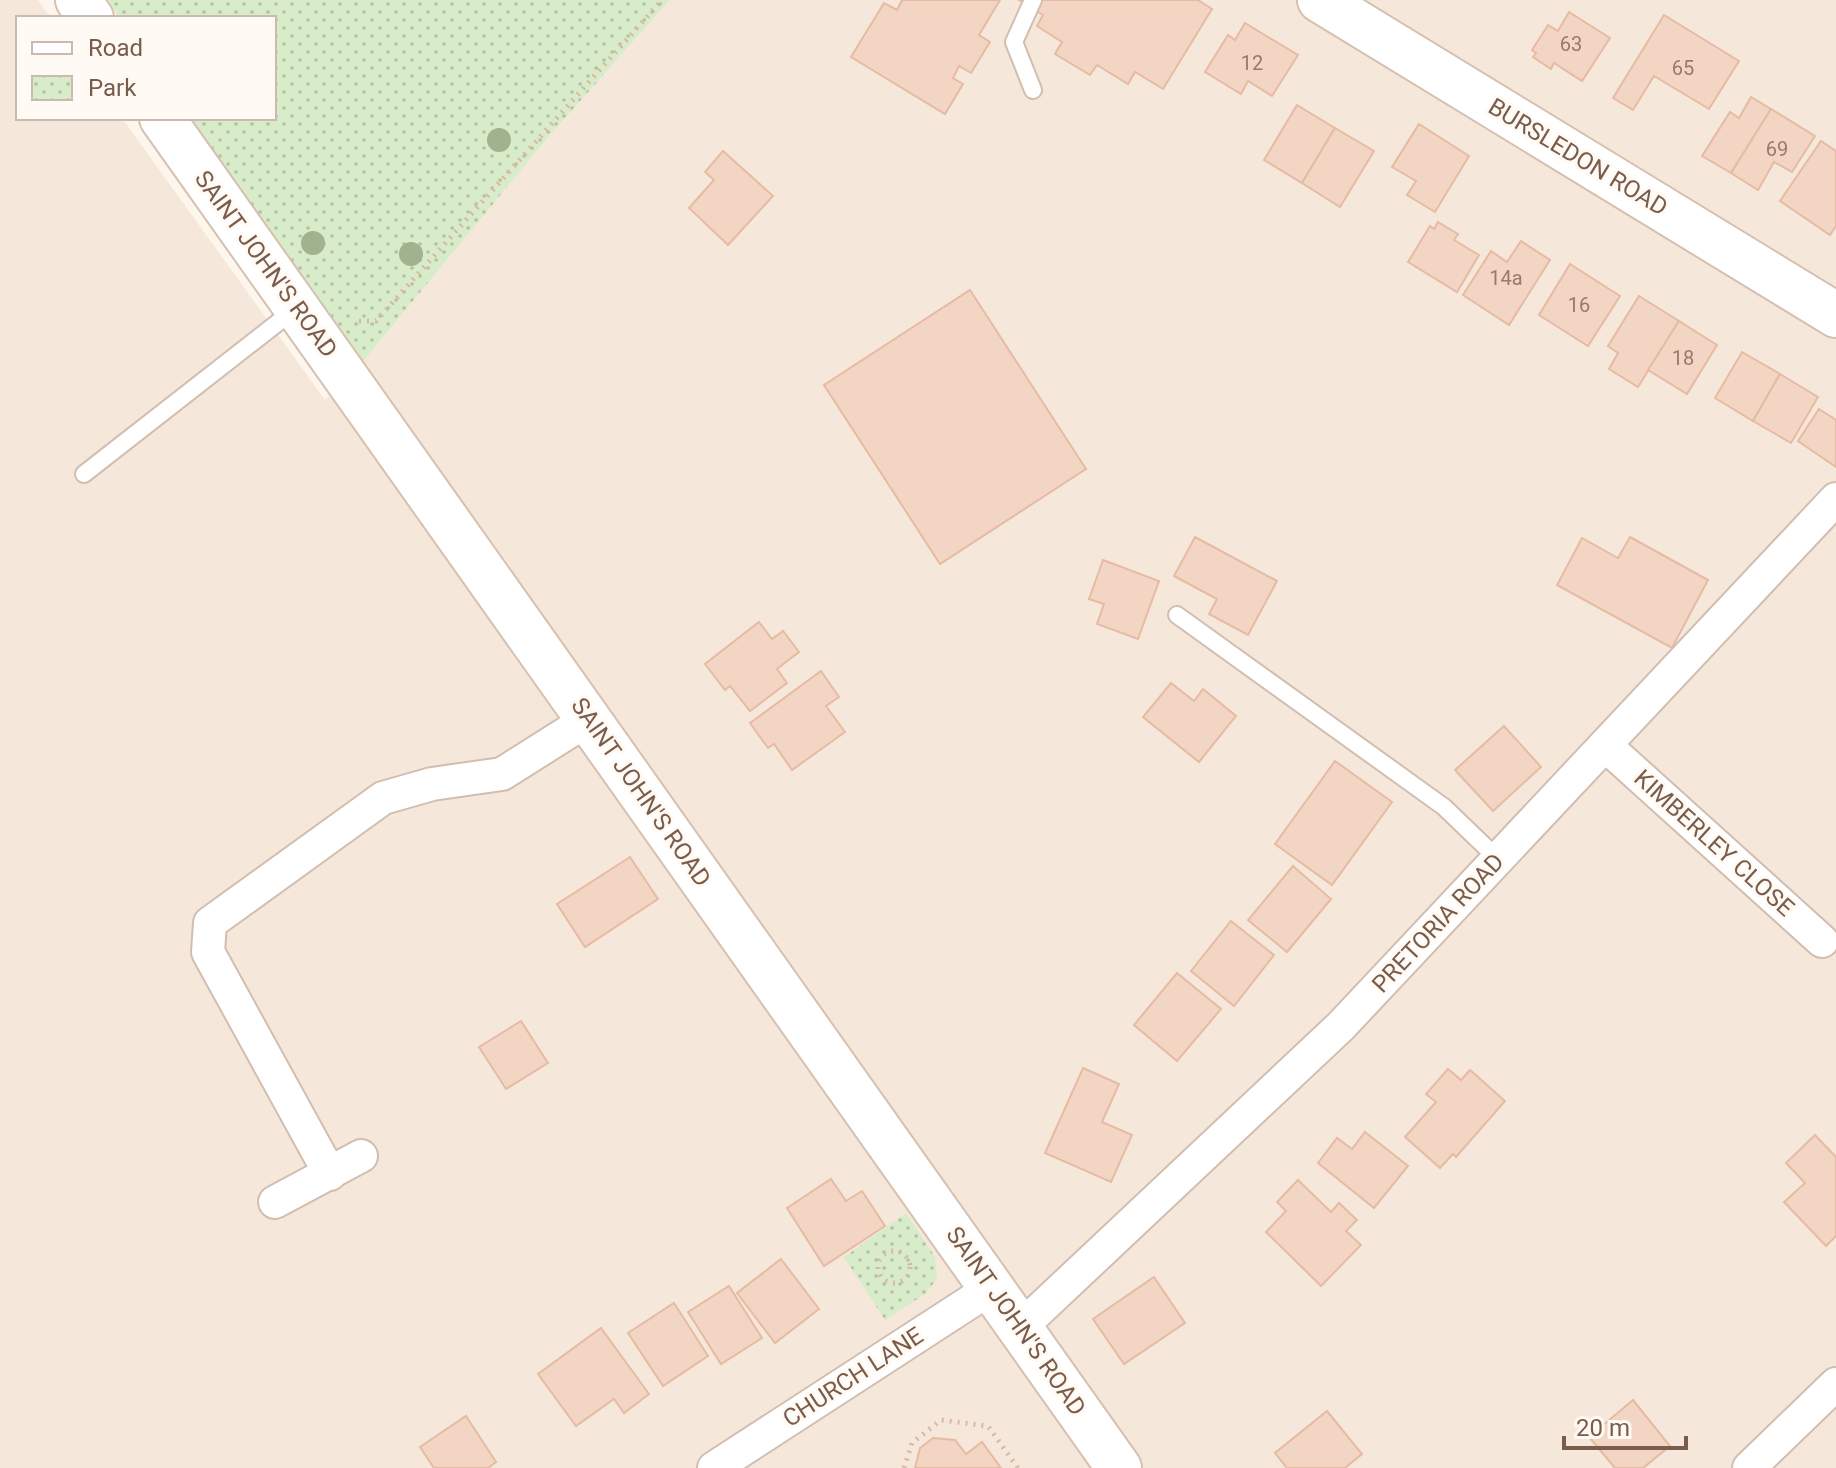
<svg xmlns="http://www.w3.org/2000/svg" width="1836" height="1468" font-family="Roboto,sans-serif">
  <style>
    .residential { fill: #f5e8da }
    .park { fill: url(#park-dots) }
    .building { fill: #f3d5c3; stroke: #e6bba3; stroke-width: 2 }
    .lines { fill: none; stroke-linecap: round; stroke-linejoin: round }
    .lane-casing { stroke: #d1beb0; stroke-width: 20 }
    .street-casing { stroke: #d1beb0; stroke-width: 36 }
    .secondary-casing { stroke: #d6c0b0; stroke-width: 48 }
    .path { stroke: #d9b8a5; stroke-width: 5; stroke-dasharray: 2 6; stroke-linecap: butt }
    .lane { stroke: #fff; stroke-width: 16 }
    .street { stroke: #fff; stroke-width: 32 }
    .secondary { stroke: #fff; stroke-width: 44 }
    .tree { fill: #a0b28e }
    .labels { text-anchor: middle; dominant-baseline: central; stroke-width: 6; stroke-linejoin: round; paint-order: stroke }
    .number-label { font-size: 20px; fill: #987a6a }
    .street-label { font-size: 24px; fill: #7a5c4d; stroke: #fffaf3 }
  </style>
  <defs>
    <pattern id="park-dots" width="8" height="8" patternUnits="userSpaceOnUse" patternTransform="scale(2)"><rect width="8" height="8" fill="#d8ecc9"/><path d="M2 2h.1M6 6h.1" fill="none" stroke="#b4c2a5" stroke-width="1.8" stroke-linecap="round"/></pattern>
  </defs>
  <rect width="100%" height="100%" fill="#fdf6ec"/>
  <polygon class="residential" points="0,0 38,0 51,18 18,18 18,118 122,118 325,400 361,364 550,135 670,0 1836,0 1836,1468 0,1468"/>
  <g class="park">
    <polygon points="107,0 670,0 550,135 361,364 189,118 274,118 274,18 119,18"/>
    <polygon points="906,1213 935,1257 937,1279 925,1294 885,1320 844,1257"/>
  </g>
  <g class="building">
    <polygon points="902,0 1000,0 979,35 990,42 971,73 959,66 953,78 963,84 945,114 851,57 884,3 897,10"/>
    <polygon points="1019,0 1198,0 1212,9 1163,89 1135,72 1128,84 1097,65 1090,75 1055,54 1062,42 1037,26 1043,15"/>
    <polygon points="1569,12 1610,38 1582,81 1554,63 1551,69 1533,57 1536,53 1532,50 1548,25 1558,31"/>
    <polygon points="1664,15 1739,61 1709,109 1654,76 1633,110 1613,98"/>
    <polygon points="1245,23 1298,55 1272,96 1248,81 1241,94 1205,72 1228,35 1235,40"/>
    <polygon points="1751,97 1771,109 1731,173 1702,156 1730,112 1739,118"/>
    <polygon points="1297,105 1335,128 1302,183 1264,160"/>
    <polygon points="1771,109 1815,136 1792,172 1774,162 1758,190 1731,173"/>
    <polygon points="1419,124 1469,156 1435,212 1407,195 1416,181 1392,167"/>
    <polygon points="1335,128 1374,151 1340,207 1302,183"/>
    <polygon points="1821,141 1836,151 1836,226 1830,235 1780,201"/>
    <polygon points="723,151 773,196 728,245 689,208 714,180 705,172"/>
    <polygon points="1438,222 1458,234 1454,240 1479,255 1457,292 1408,262 1430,226 1434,229"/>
    <polygon points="1521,241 1550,260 1509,325 1463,295 1491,251 1507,262"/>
    <polygon points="1570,264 1620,296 1588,346 1539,315"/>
    <polygon points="970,290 1086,469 940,564 824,385"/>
    <polygon points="1639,296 1679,321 1638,387 1609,369 1618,353 1608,346"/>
    <polygon points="1679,321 1717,345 1687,394 1648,370"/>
    <polygon points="1742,352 1780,374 1753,421 1715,398"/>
    <polygon points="1780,374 1818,397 1791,443 1753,421"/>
    <polygon points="1819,409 1836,420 1836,467 1798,441"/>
    <polygon points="1195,537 1277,581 1248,635 1209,614 1217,599 1174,576"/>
    <polygon points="1630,537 1708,580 1672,648 1557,585 1582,538 1618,558"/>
    <polygon points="1103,560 1159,581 1138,639 1097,624 1104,604 1089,599"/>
    <polygon points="759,622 772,639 783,631 799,652 777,669 787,683 750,711 730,686 725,690 705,664"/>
    <polygon points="821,671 839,697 826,706 845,732 792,770 774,744 768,748 750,723"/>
    <polygon points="1171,683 1194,701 1203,689 1236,716 1199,762 1143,717"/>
    <polygon points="1504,726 1541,767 1493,811 1455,770"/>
    <polygon points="1335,761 1392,802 1332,885 1275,844"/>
    <polygon points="630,857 658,899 585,947 557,904"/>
    <polygon points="1293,866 1331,899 1287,952 1248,920"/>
    <polygon points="1231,921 1274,955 1234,1006 1191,971"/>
    <polygon points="1177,973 1221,1009 1177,1061 1134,1025"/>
    <polygon points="521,1021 548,1063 506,1089 479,1047"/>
    <polygon points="1083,1068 1119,1084 1102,1122 1132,1135 1111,1182 1045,1153"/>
    <polygon points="1448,1069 1461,1080 1470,1070 1505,1101 1456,1157 1453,1154 1440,1168 1405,1137 1436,1102 1426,1094"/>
    <polygon points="1365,1132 1408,1166 1374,1208 1318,1163 1337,1138 1352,1149"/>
    <polygon points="1815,1135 1836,1157 1836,1236 1826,1246 1784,1202 1805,1183 1786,1163"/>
    <polygon points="831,1179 846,1201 862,1191 885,1226 824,1266 787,1208"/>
    <polygon points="1298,1180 1331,1212 1339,1203 1357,1220 1346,1231 1361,1245 1321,1286 1266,1232 1286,1211 1277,1202"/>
    <polygon points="781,1259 819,1309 775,1343 737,1293"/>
    <polygon points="1154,1277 1185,1323 1124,1364 1093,1319"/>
    <polygon points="729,1286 762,1338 721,1364 688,1312"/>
    <polygon points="674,1303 708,1356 663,1386 628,1333"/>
    <polygon points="601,1328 649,1394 624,1413 614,1399 576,1426 538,1374"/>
    <polygon points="1633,1400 1670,1446 1643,1468 1615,1468 1589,1437"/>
    <polygon points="1327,1411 1362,1454 1345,1468 1287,1468 1275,1453"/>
    <polygon points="466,1416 496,1462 488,1468 434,1468 420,1447"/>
    <polygon points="933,1438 955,1440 966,1454 982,1442 1001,1468 915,1468 920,1448"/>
  </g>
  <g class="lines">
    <defs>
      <g id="lane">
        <polyline points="1033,0 1014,42 1033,90"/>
        <polyline points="84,474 294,310"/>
        <polyline points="1177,615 1444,807 1498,859"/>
      </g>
      <g id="street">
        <polyline points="1605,745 1822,941"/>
        <polyline points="330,1174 208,952 210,923 383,798 432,784 502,774 589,719"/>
        <polyline points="275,1202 361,1156"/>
        <polyline points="1021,1327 1341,1026 1836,499"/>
        <polyline points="714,1468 993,1287"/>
        <polyline points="1749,1468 1836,1384"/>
      </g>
      <g id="secondary">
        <polyline points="78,0 91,18"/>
        <polyline points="1320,0 1836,315"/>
        <polyline points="162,118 1119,1468"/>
      </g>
    </defs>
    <use href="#lane" class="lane-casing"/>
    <use href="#street" class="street-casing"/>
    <use href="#secondary" class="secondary-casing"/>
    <g class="path">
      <polyline points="359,321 376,321 662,0"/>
      <circle cx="894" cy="1267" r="16"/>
      <polyline points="904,1468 912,1443 941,1420 988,1426 1018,1468"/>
    </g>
    <use href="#lane" class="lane"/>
    <use href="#street" class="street"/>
    <use href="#secondary" class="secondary"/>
  </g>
  <g class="tree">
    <circle cx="499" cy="140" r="12"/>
    <circle cx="313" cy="243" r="12"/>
    <circle cx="411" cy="254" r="12"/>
  </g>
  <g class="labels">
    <g class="number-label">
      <text x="1571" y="44">63</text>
      <text x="1252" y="63">12</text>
      <text x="1683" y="68">65</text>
      <text x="1777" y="149">69</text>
      <text x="1506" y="278">14a</text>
      <text x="1579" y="305">16</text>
      <text x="1683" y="358">18</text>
    </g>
    <g class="street-label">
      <text transform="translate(1578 157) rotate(31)">BURSLEDON ROAD</text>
      <text transform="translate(266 264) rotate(54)">SAINT JOHN'S ROAD</text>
      <text transform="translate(641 792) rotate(55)">SAINT JOHN'S ROAD</text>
      <text transform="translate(1714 843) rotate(42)">KIMBERLEY CLOSE</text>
      <text transform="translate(1438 923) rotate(-47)">PRETORIA ROAD</text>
      <text transform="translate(1016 1321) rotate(55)">SAINT JOHN'S ROAD</text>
      <text transform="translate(853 1377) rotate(-33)">CHURCH LANE</text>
    </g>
  </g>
  <rect x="16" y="16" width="260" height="104" fill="#fffaf3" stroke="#cabbb1" stroke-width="2"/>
  <rect x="32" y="42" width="40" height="12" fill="#ffffff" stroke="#cabbb1" stroke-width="2"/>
  <text x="88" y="56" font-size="24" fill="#7a5c4d">Road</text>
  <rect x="32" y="76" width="40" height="24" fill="url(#park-dots)" stroke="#cabbb1" stroke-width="2"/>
  <text x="88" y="96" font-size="24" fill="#7a5c4d">Park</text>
  <path d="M1564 1436v12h122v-12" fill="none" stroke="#7a5c4d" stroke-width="4"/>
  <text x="1576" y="1436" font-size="24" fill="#7a5c4d" stroke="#fffaf3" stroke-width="6" paint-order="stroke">20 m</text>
</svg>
